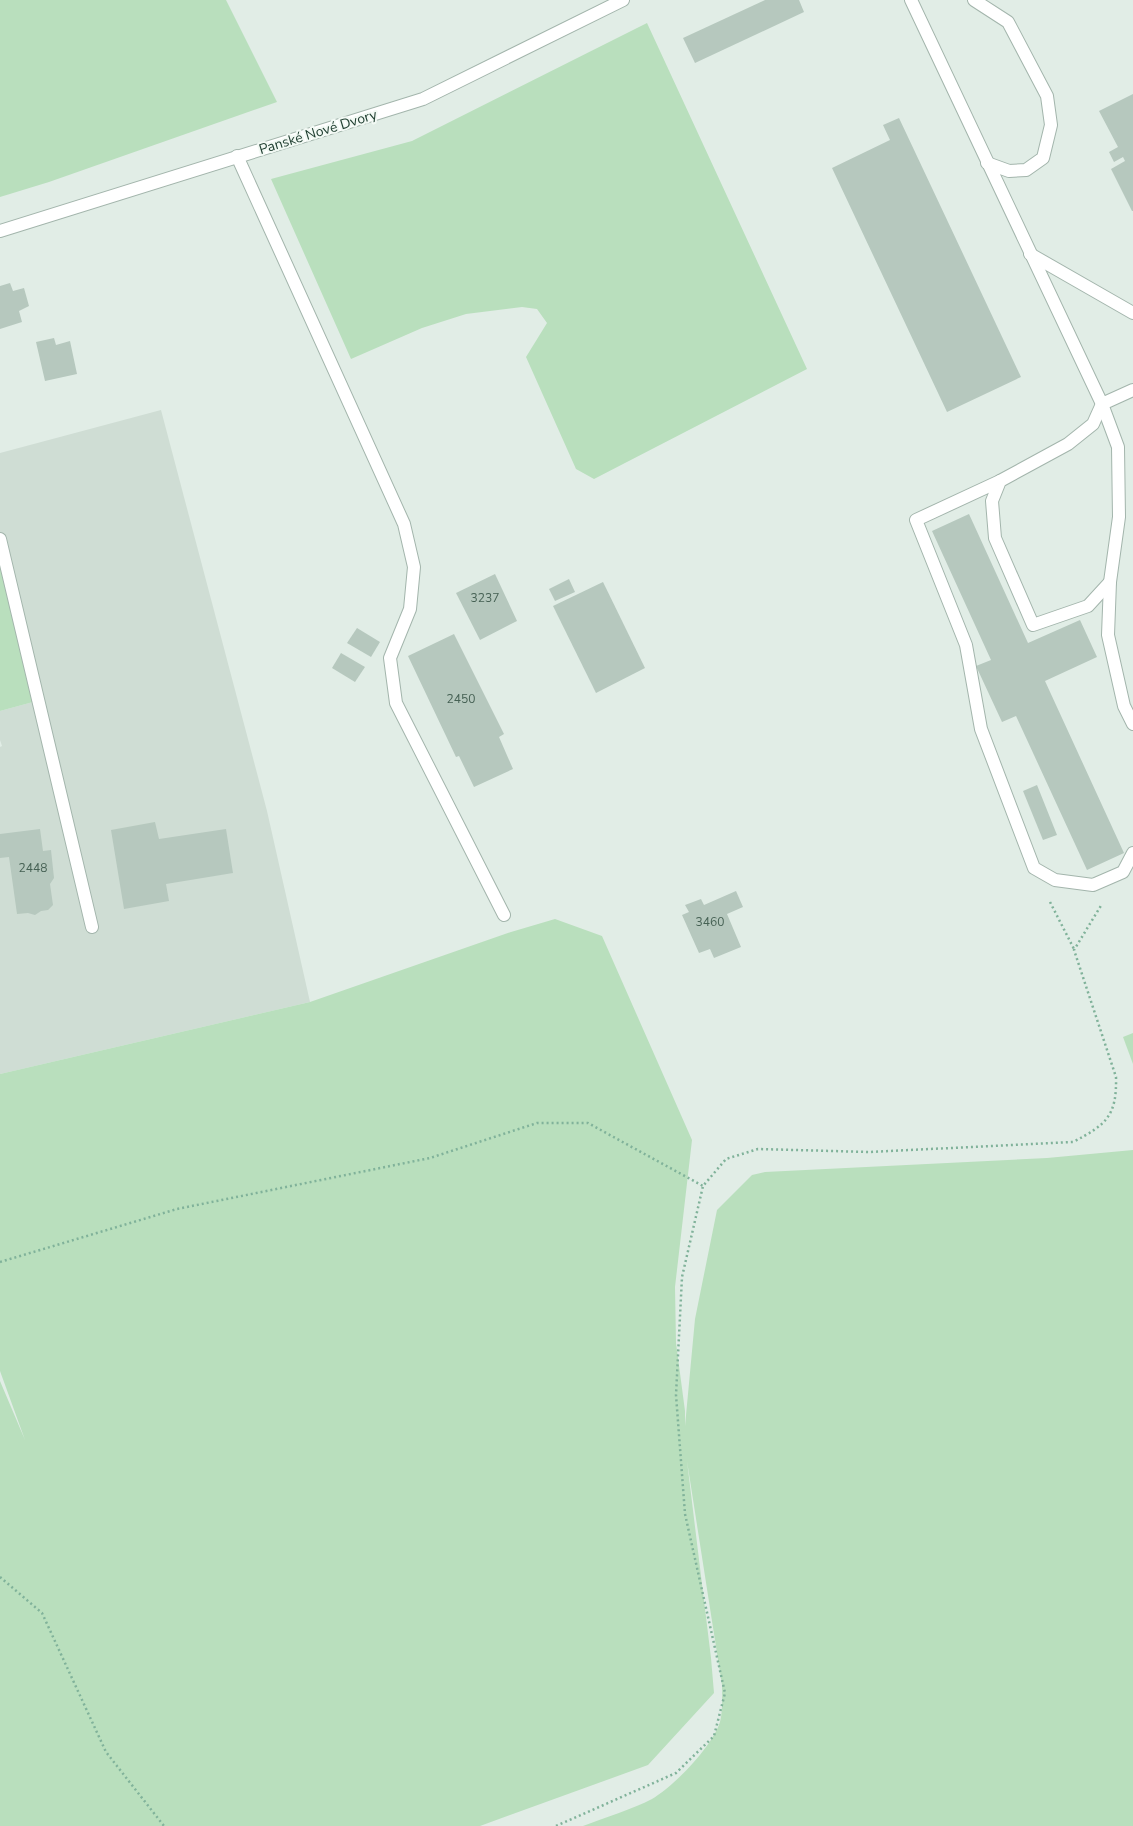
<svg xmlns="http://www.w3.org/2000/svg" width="1133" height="1826" viewBox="0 0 1133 1826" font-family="'Nunito Sans',sans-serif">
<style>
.built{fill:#cfddd4}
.green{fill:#b9dfbd}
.building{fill:#b6c8be}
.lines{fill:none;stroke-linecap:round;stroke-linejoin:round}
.minor-casing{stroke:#a3b5ac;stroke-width:14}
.path{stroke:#80b29a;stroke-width:2.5;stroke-dasharray:2 3;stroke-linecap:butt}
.minor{stroke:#fff;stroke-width:12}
.labels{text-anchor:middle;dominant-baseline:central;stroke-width:4;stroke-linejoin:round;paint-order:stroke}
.number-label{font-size:12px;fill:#466154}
.street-label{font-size:14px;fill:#203f31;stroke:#f2f9f4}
</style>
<rect width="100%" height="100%" fill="#e1ede6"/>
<polygon class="built" points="161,410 267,811 310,1002 0,1074 0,747 2,746 0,740 0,711 33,702 0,561 0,453"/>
<g class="green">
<polygon points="0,0 226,0 277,102 49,182 0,197"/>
<polygon points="647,23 807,369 594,479 576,469 526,357 547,323 537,309 522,307 466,314 422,328 351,359 271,179 412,141"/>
<polygon points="0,561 33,702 0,711"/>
<path d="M555,919L602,936L692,1140L675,1287L676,1343L685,1411V1426L695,1319L717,1210L752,1175L765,1172L1047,1158L1133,1150V1826H583C604,1818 633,1809 652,1799C674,1786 712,1747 720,1722C723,1710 722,1697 722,1685L687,1461L711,1658L714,1693L648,1765L480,1826H0V1381L25,1440L0,1371V1074L310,1002L511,932Z"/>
<polygon points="1133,1033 1133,1064 1123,1037"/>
</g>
<g class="building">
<polygon points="765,0 799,0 804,12 695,63 683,38"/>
<polygon points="1133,94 1133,211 1132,211 1111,169 1125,161 1123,157 1114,162 1109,152 1118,147 1099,111"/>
<polygon points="899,118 1021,377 947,412 832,168 890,140 883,125"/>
<polygon points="10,283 13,291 24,288 29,306 19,311 22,322 0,329 0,286"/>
<polygon points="54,338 56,345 70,341 77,374 45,381 36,342"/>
<polygon points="969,514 1028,643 1080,620 1097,657 1045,681 1124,853 1087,870 1016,716 1002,722 976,666 991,660 932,531"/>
<polygon points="495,574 517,621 480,640 456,593"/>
<polygon points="569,579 575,592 555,601 549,589"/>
<polygon points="603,582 645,668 596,693 553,606"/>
<polygon points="357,628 380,642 371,657 347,643"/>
<polygon points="454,634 504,734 499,737 513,769 474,787 459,756 456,757 408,656"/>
<polygon points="341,653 365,667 355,682 332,668"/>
<polygon points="1037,785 1057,835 1043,840 1023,791"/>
<polygon points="155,822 159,839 226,829 233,873 166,884 169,901 124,909 111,830"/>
<polygon points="40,829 43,851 51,850 54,878 50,884 53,905 48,910 41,911 35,915 28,913 17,914 9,857 0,858 0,834"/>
<polygon points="736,891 743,907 727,914 741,947 714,958 710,949 699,953 682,915 689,912 685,905 701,899 704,905"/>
</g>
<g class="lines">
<defs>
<g id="minor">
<polyline points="911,0 1102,404 1118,447 1119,517 1110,582 1108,635 1124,706 1133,724"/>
<polyline points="974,0 1008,22 1047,96 1051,125 1043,158 1026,170 1009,171 987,163"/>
<polyline points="237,156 404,524 414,567 410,609 390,658 396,703 504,915"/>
<polyline points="0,231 423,99 623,0"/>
<polyline points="1030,254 1133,313"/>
<polyline points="1000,481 916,520 966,645 981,729 1034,868 1055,880 1093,885 1123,872 1133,853"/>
<polyline points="0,539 92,927"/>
<polyline points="1110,582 1088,606 1033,625 995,538 992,501 1000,481 1068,444 1093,424 1102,404 1133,390"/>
</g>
</defs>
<use href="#minor" class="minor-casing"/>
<g class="path">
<polyline points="1050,902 1074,949"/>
<polyline points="0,1262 177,1209 430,1158 537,1123 588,1123 703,1186"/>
<polyline points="0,1577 42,1613 106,1752 164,1826"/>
<path d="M556,1826L676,1773L714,1736L725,1693L685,1514L676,1395L682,1277L703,1186L726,1159L758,1149L869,1152L1073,1142C1106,1125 1117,1116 1116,1077L1074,950L1102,904"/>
</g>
<use href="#minor" class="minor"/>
</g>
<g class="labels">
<g class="number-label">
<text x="485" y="598">3237</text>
<text x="461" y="699">2450</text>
<text x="33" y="868">2448</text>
<text x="710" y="922">3460</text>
</g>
<g class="street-label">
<text transform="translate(318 132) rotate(-17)">Panské Nové Dvory</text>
</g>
</g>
</svg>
